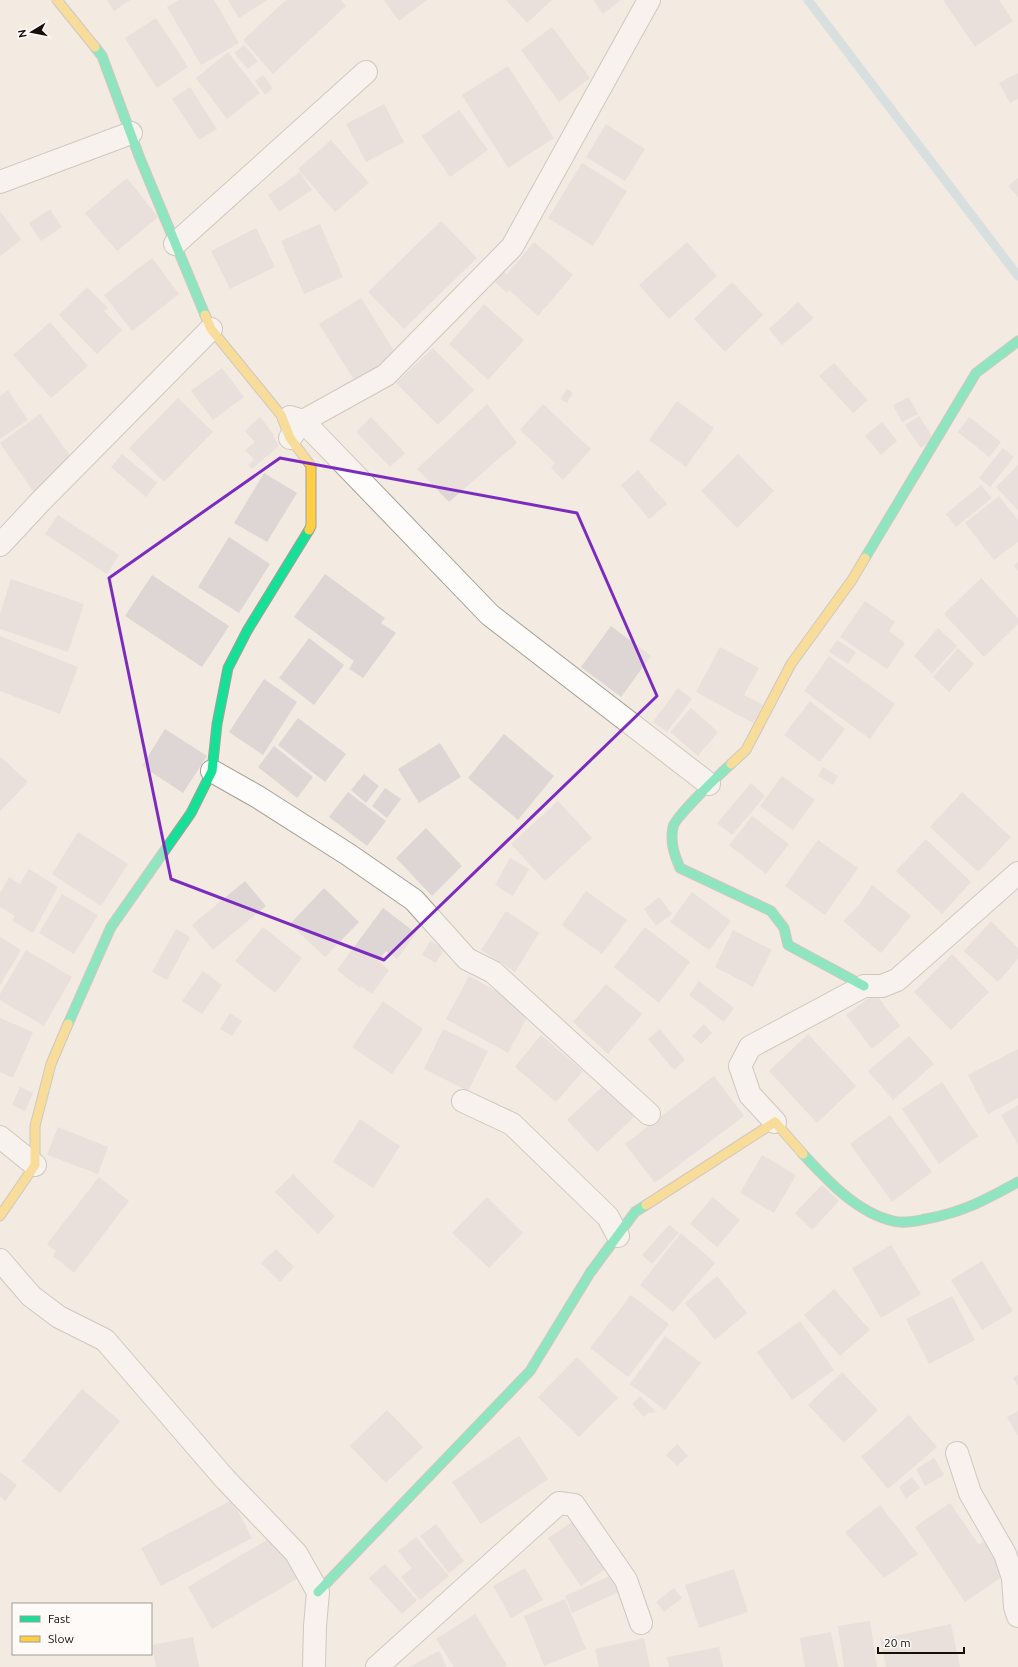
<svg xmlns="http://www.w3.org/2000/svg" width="1018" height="1667" viewBox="0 0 1018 1667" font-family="Ubuntu,sans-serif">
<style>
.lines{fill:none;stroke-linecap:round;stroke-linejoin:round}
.stream{stroke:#b8d2db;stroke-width:9}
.building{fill:#ddd6d5}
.street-casing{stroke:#a59f98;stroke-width:24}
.fast-casing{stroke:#a59f98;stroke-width:11}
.slow-casing{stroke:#a59f98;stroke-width:11}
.street{stroke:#fdfcfa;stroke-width:22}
.fast{stroke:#16e098;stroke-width:9}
.slow{stroke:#ffcf43;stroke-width:9}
.marked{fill:none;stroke:#7b2cbf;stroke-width:3;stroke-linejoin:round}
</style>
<rect width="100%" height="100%" fill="#f3eae1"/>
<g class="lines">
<polyline class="stream" points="808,0 1018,276"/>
</g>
<g class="building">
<polygon points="107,0 130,0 114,11"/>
<polygon points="179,0 214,0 239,43 201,65 167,7"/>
<polygon points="228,0 267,0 239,18"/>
<polygon points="286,0 341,0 346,6 273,74 243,40"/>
<polygon points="384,0 427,0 399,21"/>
<polygon points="506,0 552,0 527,23"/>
<polygon points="593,0 621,0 603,14"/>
<polygon points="943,0 999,0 1013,21 975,47"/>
<polygon points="156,18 188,67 157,88 125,38"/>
<polygon points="552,27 590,78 559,102 521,50"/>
<polygon points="244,45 258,61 248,69 234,53"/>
<polygon points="228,52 260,93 227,119 196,78"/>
<polygon points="508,66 554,138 508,168 462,95"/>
<polygon points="1018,73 1018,99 1010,103 999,83"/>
<polygon points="263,75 273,88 265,95 255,81"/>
<polygon points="190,87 217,129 199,140 172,99"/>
<polygon points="384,104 404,142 366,162 346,124"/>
<polygon points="459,110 488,150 450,177 422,136"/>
<polygon points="606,124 645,149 625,181 586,157"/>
<polygon points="331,140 369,183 335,212 298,169"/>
<polygon points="582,163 627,191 593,246 548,218"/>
<polygon points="300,172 312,190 279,212 268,195"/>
<polygon points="127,178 158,217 117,251 85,213"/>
<polygon points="1018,178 1018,197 1008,186"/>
<polygon points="50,209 62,227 41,241 29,223"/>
<polygon points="0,211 21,240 0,256"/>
<polygon points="441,221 477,258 404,329 368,292"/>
<polygon points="320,224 343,277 304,294 281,241"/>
<polygon points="256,228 275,267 230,289 211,251"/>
<polygon points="534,242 573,275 538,316 509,290 507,293 493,280 502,269 507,274"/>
<polygon points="687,242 717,276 669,319 639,285"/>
<polygon points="152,258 179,294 132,331 104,295"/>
<polygon points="732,282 763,315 725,352 694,319"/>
<polygon points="87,287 108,308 104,311 122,330 97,354 59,315"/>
<polygon points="361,298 398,357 356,383 319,324"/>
<polygon points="798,302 814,318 782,345 769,329"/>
<polygon points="484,304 524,340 488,380 449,344"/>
<polygon points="50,322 88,366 51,398 13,355"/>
<polygon points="433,348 474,390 438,425 396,383"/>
<polygon points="834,363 868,400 853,413 819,376"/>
<polygon points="222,368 244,397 213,420 191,391"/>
<polygon points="567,389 573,393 567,403 560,399"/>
<polygon points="8,390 28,420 0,439 0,396"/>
<polygon points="909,397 918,414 902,422 893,405"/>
<polygon points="178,398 213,432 164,482 129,448"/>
<polygon points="677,401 714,428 686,467 649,440"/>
<polygon points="487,404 517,443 449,502 417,469"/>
<polygon points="543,404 591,449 563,480 551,468 555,463 520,430"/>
<polygon points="40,414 76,464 35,494 0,443"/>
<polygon points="919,416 934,439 921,448 905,425"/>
<polygon points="260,417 274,435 273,436 279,446 252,469 248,465 254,460 245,450 255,442 245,431"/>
<polygon points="371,417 405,453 390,467 356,432"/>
<polygon points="969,417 1001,442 989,457 958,432"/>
<polygon points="882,422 897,441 881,455 865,436"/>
<polygon points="1003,448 1014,457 990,487 979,478"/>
<polygon points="122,454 157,483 146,497 111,467"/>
<polygon points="738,454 774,491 737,528 701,491"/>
<polygon points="1018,465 1018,510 996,487"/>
<polygon points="638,470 667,504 649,519 621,485"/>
<polygon points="264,473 297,493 267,542 234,523"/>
<polygon points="981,485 992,498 956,527 946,514"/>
<polygon points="999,496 1018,520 1018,542 994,560 965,523"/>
<polygon points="58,515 119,555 107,574 45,534"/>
<polygon points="229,537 270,564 239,613 198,587"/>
<polygon points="1018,562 1018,571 1014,566"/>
<polygon points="325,574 385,618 381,623 396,633 363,678 349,669 354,661 294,617"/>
<polygon points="152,575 229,626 202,667 125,616"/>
<polygon points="981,578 1018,618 1018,624 984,657 944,614"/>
<polygon points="11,579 84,604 68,652 0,629 0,614"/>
<polygon points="865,601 895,622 889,631 905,643 887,669 840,637"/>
<polygon points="611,626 651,656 621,697 581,667"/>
<polygon points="938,628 957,646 932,674 914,656"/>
<polygon points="0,636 78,667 60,714 0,691"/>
<polygon points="309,638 344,665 314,705 279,678"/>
<polygon points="837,640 856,652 848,664 829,652"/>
<polygon points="720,647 759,668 744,695 763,705 753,723 696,692"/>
<polygon points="958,648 974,664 949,692 933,677"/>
<polygon points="829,656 895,704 870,739 804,691"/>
<polygon points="264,679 297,702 263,755 229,732"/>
<polygon points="678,688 692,699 667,732 653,722"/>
<polygon points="810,701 845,729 820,762 784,735"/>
<polygon points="691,708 718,732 698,756 670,732"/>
<polygon points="298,718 346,754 325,782 278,745"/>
<polygon points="165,729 207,756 183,793 142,766"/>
<polygon points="504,734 554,776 518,820 468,778"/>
<polygon points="440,743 461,777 419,803 398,769"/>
<polygon points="274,746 313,777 297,798 258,767"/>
<polygon points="1,757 28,782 0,811 0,758"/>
<polygon points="823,767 838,776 833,785 818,776"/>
<polygon points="364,774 379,786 366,803 351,790"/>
<polygon points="782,776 815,800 793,830 760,806"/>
<polygon points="751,783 765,796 732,835 717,823"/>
<polygon points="385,788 401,799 387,818 372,806"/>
<polygon points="348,792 386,821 367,846 329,817"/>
<polygon points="962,792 1011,837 978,872 930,827"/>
<polygon points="558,801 592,838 545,881 511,844"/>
<polygon points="752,816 789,844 766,874 729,845"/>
<polygon points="426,828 462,866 432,896 396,858"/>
<polygon points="78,832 128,864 101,906 52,874"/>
<polygon points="926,839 971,882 942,914 896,871"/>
<polygon points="818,840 858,868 825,915 785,886"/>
<polygon points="510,858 529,869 513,896 495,885"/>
<polygon points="29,869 58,887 33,933 12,921 15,916 0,907 0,893 9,877 20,884"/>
<polygon points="245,881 266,906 213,950 192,925"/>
<polygon points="872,885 911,916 881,953 843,921 859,905"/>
<polygon points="324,888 359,922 325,957 290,924"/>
<polygon points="586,891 627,920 602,954 562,925"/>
<polygon points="692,892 731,921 709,950 670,922"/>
<polygon points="62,894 98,915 74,954 39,933"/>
<polygon points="659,897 672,914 656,926 644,909"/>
<polygon points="383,908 416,933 397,959 386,951 378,961 389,970 372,994 361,986 360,988 337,970"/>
<polygon points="506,911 539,933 515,972 481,950"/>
<polygon points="991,921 1018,948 1018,959 998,982 964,951"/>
<polygon points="263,927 302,958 275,993 235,961"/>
<polygon points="645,927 690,962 659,1003 614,967"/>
<polygon points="176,929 190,937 167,980 152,972"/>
<polygon points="733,930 772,950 753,987 715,967"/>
<polygon points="0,937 21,950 0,985"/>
<polygon points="430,941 444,949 436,963 422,955"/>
<polygon points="26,950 72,977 44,1026 0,1000 0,994"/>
<polygon points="952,954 989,992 951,1030 914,992"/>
<polygon points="203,971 222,985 202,1014 182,1001"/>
<polygon points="469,976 531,1010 508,1053 446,1019"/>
<polygon points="699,981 734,1008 724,1022 689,995"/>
<polygon points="606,984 642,1014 608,1054 573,1022"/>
<polygon points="875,993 900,1026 872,1049 846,1015"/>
<polygon points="383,1001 423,1029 392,1074 352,1047"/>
<polygon points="230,1013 242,1021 232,1036 220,1029"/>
<polygon points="0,1018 33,1032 13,1078 0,1072"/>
<polygon points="704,1024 712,1033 701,1044 692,1036"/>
<polygon points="443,1029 488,1051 468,1091 424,1069"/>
<polygon points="660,1029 685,1060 674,1070 648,1039"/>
<polygon points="808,1034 856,1086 817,1123 769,1071"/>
<polygon points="541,1035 583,1071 556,1102 515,1067"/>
<polygon points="909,1036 934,1064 893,1100 868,1071"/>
<polygon points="1018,1049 1018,1098 988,1114 968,1075"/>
<polygon points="714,1076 744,1116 655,1183 625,1144"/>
<polygon points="942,1082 978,1136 939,1164 902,1109"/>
<polygon points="605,1084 635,1116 597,1152 567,1120"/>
<polygon points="20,1087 33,1093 25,1111 12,1105"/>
<polygon points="1018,1105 1018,1145 1001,1115"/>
<polygon points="890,1115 932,1172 892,1202 850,1144"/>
<polygon points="360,1119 400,1146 373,1188 333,1162"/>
<polygon points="58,1127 108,1147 98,1174 47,1155"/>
<polygon points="762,1155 796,1175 774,1213 740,1193"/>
<polygon points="293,1174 335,1216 318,1234 275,1192"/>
<polygon points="99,1177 129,1201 74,1273 53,1256 56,1251 47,1244"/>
<polygon points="822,1185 839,1201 812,1230 795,1213"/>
<polygon points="487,1197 523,1233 489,1268 452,1233"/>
<polygon points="713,1197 740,1220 717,1247 690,1224"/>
<polygon points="669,1225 679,1233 652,1264 642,1255"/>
<polygon points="681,1233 715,1263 673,1312 640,1285"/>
<polygon points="891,1245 921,1294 881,1318 852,1268"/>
<polygon points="276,1249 294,1267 280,1282 261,1263"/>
<polygon points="982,1261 1013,1311 982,1330 951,1280"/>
<polygon points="717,1276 747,1313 715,1340 685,1303"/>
<polygon points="834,1289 870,1330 840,1356 804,1315"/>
<polygon points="631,1295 669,1324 628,1377 590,1348"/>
<polygon points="952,1296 975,1340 929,1364 906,1319"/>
<polygon points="800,1321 834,1370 792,1400 757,1352"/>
<polygon points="665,1336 701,1363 665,1410 630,1384"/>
<polygon points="577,1357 618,1398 579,1437 538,1397"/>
<polygon points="842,1372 878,1410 844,1443 808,1405"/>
<polygon points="1018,1375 1018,1386 1013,1378"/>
<polygon points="82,1389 120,1421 60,1493 22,1461"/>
<polygon points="640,1396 656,1412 648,1413 644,1417 632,1404"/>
<polygon points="387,1410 423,1447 386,1483 350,1446"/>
<polygon points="1018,1411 1018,1436 1007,1417"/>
<polygon points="909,1415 937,1447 888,1489 861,1457"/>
<polygon points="519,1436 548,1479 481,1524 452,1482"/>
<polygon points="677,1444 688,1456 677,1466 666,1455"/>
<polygon points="934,1458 944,1475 925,1486 916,1469"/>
<polygon points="0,1472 17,1485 5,1501 0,1496"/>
<polygon points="912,1477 920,1488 906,1499 899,1487"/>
<polygon points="232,1500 252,1538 161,1586 141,1548"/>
<polygon points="950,1503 979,1545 984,1541 1006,1574 965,1602 915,1527"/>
<polygon points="880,1505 918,1554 884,1578 845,1532"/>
<polygon points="579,1517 611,1565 581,1586 548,1538"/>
<polygon points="436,1524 464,1561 449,1573 420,1536"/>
<polygon points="275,1535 300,1577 212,1629 188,1587"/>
<polygon points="416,1537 449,1576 420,1600 401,1577 412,1568 398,1551"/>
<polygon points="385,1564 417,1600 402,1614 369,1578"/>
<polygon points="525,1568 543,1600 511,1618 493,1586"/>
<polygon points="734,1569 748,1612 699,1628 685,1585"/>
<polygon points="614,1574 621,1591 572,1613 565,1596"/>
<polygon points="674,1588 682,1598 664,1612 656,1602"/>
<polygon points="565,1599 586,1649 544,1666 524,1616"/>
<polygon points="475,1614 507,1665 504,1667 454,1667 436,1639"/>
<polygon points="870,1621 877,1667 844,1667 838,1626"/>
<polygon points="951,1624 960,1667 886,1667 880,1639"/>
<polygon points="831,1632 838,1667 805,1667 800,1638"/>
<polygon points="193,1637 199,1667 156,1667 152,1645"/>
<polygon points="644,1638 650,1667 599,1667 595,1649"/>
<polygon points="719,1647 723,1667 669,1667 667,1657"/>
<polygon points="439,1651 447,1667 409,1667"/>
</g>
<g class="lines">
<defs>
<g id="street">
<polyline points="0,182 131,133"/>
<polyline points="175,244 366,72"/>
<polyline points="290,417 303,421 490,615 709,784"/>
<polyline points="290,438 303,421 386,375 512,247 649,0"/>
<polyline points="0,545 40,502 211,329"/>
<polyline points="212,771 258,797 349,855 414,900 467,959 493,972 649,1114"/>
<polyline points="463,1101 512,1124 608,1217 618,1236"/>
<polyline points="775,1122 750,1095 740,1066 750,1047 864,986 882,986 897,980 1018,873"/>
<polyline points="0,1137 35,1165"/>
<polyline points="0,1260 31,1296 59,1317 105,1340 225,1479 296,1553 318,1592 315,1626 314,1667"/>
<polyline points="957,1453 970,1493 1005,1554 1013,1578 1015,1607 1018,1616"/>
<polyline points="377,1667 559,1503 574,1505 626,1580 641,1623"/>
</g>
<g id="fast">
<polyline points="95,47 102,56 139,156 205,315"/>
<polyline points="865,558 976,373 1018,341"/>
<path d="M731,764C721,773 675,817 673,827C670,842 674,854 680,868L771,911L784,928L788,945L864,986"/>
<polyline points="68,1024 111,927 191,813 212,771 217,724 228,668 247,631 309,530"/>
<path d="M803,1154C827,1180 857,1213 893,1221C903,1224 915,1221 926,1219C964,1212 985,1200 1018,1182"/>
<polyline points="318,1592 530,1371 590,1273 635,1212 646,1205"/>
</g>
<g id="slow">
<polyline points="57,0 95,47"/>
<polyline points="205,315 211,329 281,415 290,438 311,466 311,526 309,530"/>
<polyline points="731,764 746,750 791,664 852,580 865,558"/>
<polyline points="646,1205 775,1122 803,1154"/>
<polyline points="0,1216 35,1165 35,1126 51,1064 68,1024"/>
</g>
</defs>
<use href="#street" class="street-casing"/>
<use href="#fast" class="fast-casing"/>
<use href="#slow" class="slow-casing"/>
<use href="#street" class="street"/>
<use href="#fast" class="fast"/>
<use href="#slow" class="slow"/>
</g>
<path d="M0 0H1018V1667H0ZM280,458L577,513L657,696L384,960L171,879L109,578Z" fill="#f3eae1" fill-opacity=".55" fill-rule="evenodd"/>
<path class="marked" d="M280,458L577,513L657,696L384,960L171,879L109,578Z"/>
<rect x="12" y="1603" width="140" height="52" fill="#fefaf7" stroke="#a19c98"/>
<rect x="20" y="1616" width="20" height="6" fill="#16e098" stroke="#a19c98"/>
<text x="48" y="1623" font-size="12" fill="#150f09">Fast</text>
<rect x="20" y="1636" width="20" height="6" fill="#ffcf43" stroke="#a19c98"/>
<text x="48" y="1643" font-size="12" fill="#150f09">Slow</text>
<g transform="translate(32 32) rotate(260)" stroke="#fefaf7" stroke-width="3" paint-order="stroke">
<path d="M0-3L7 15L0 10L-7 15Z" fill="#150f09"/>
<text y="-6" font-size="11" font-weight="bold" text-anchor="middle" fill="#150f09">N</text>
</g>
<path d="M878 1647v6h86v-6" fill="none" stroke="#150f09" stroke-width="2"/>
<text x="884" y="1647" font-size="12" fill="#150f09" stroke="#fefaf7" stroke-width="3" paint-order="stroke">20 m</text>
</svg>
